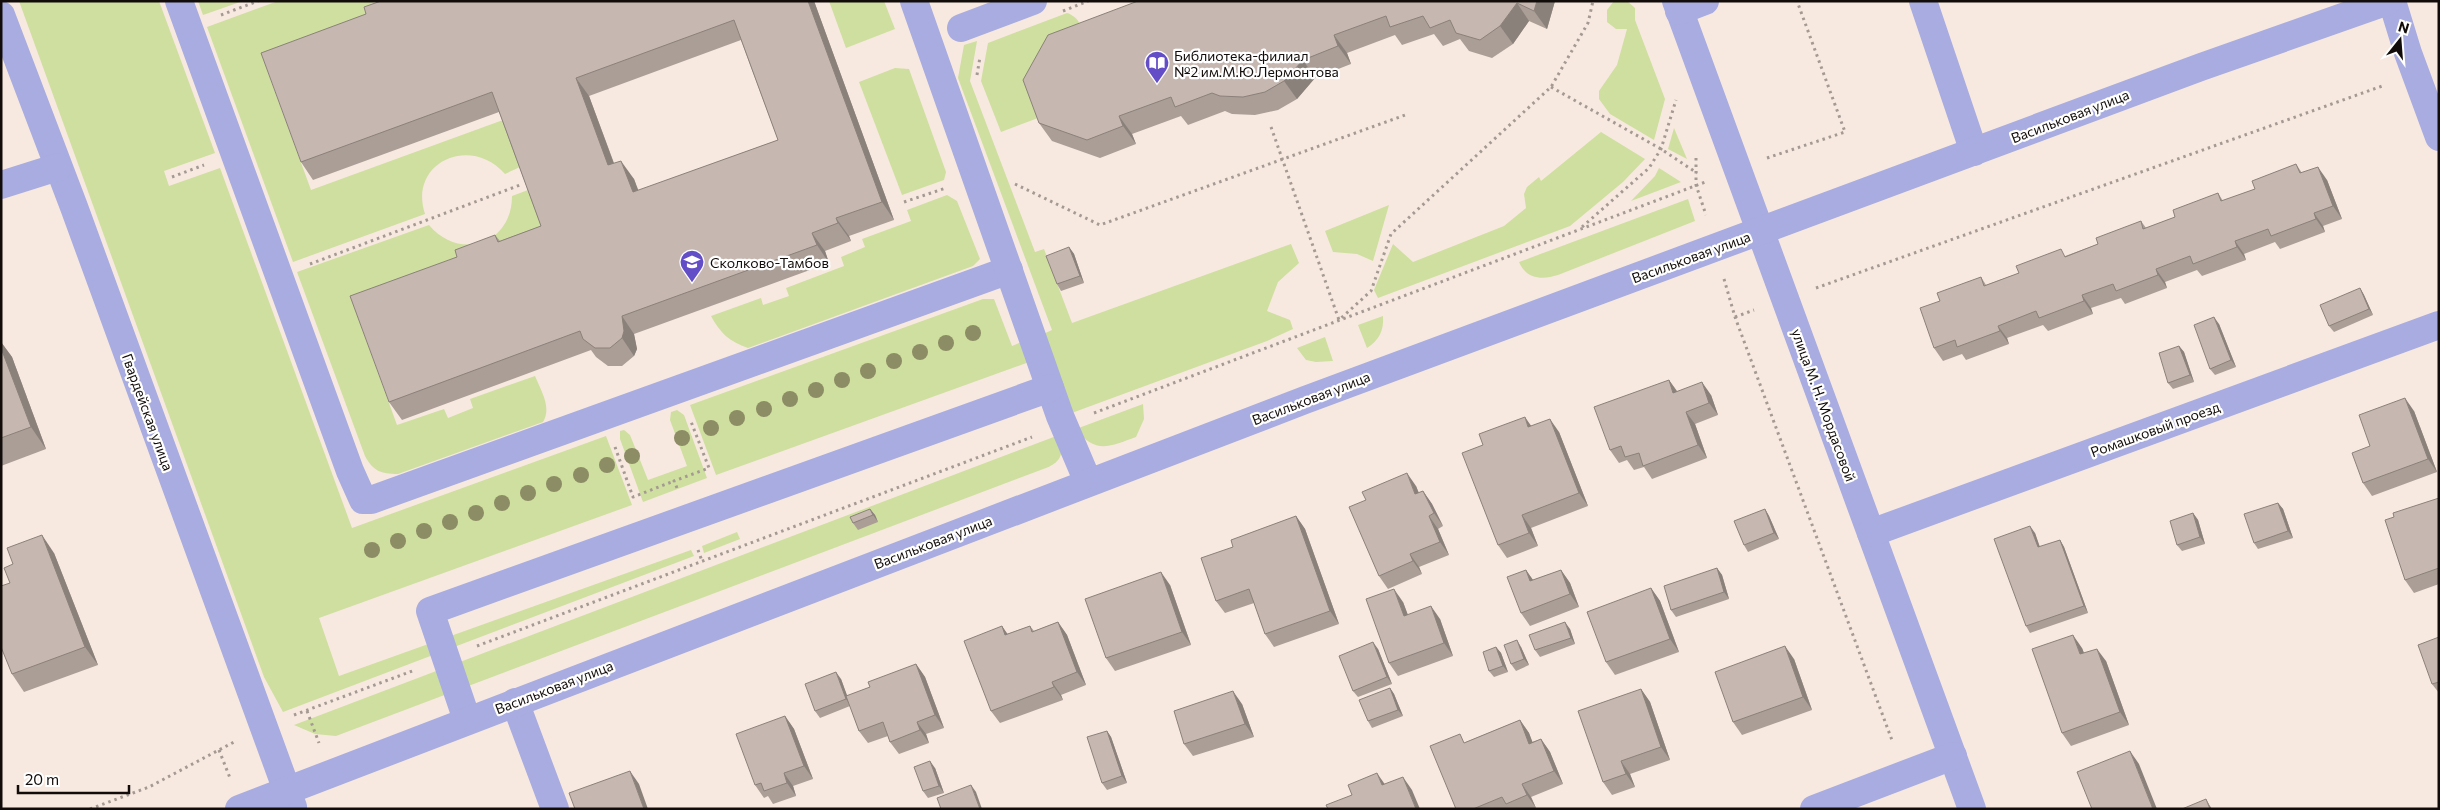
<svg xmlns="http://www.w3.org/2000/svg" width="2440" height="810" viewBox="0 0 2440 810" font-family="Commissioner,sans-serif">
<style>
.green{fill:#cfdf9f}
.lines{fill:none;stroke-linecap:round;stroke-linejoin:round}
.path{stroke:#a49a93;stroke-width:3;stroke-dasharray:2.5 4;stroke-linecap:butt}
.minor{stroke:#a8ace0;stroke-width:28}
.tree{fill:#8c8c65}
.wall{fill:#aa9e97;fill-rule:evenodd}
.shaded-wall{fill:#8b817b}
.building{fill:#c6b8b0;stroke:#8b817b;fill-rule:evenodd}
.labels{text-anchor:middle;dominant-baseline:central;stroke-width:4.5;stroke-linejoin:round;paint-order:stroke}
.poi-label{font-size:14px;fill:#110c09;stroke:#fff;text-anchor:start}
.street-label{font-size:14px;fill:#110c09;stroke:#fff}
</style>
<rect width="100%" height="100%" fill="#f7e9e0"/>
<g class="green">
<polygon points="19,1 159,1 215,153 164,171 169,186 220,168 352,528 606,436 632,505 319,618 339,676 691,550 694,556 283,712 264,677"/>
<polygon points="198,1 243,1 203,15"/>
<path d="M278,1H364L382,4L394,1L460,2L267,70L311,190L503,120L520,167L505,174C470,134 408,163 425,214L293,262L207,27Z"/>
<polygon points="829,1 884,1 895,29 846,48"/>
<polygon points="1614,1 1627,1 1635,8 1635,20 1665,99 1654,140 1610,114 1599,99 1599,91 1617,65 1627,29 1616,29 1607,22 1607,10"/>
<path d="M1067,13C1080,17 1083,30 1087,42L1038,118L1001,132L981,81L988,43Z"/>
<polygon points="977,41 970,81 1035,252 1044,249 1072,323 1291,244 1299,263 1278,282 1267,311 1290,320 1293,329 1267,341 1069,414 1039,336 1052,330 958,78 964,45"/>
<polygon points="895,68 909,69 946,172 944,180 902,195 859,82"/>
<polygon points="1674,128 1687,159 1668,149"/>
<polygon points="1601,132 1645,159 1623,182 1570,226 1378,298 1374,290 1393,244 1413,262 1504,226 1526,208 1524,194 1527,187 1539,177 1541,181"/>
<polygon points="1659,168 1681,182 1631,201 1655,176"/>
<path d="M528,190L550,248L358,318L397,425L444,409L448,418L473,408L470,399L535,376C541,391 552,407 543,422L398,474C381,474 373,471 365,456L297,272L429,225C459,261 512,245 512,196Z"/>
<path d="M947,195L957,201L980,259L973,266L748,348C730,342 720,333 711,316L761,298L763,305L789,296L786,288L844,266L841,257L865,247L862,239L911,221L907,210Z"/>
<path d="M1688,199L1695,221L1558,275C1542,280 1526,279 1519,262Z"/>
<polygon points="1389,205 1373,261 1357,254 1333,252 1325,231"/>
<polygon points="983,299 994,299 1012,346 1024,341 1032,361 716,475 690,405"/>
<path d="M1383,316C1384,331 1379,340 1367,348L1358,325Z"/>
<polygon points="1325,337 1333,361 1316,362 1306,360 1297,348"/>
<path d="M1143,404L1144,419L1136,437C1111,446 1095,455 1076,429Z"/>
<polygon points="677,410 684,415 707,478 643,502 620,439 620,431 624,430 630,435 648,480 687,466 670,420 671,412"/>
<path d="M1059,435C1064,451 1063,461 1046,468L336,736L315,734L294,725Z"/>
<polygon points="737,532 740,539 704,553 702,546"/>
</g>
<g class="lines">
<g class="path">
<polyline points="1063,11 1088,1"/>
<polyline points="221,15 258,1"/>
<polyline points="977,75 980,57"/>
<polyline points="1551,87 1661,149 1697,173"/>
<polyline points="1271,127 1339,320 1371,291 1391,234 1551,87 1588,23 1593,1"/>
<polyline points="1696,158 1696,185 1706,215"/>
<polyline points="1767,158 1845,132 1797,1"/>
<polyline points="172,177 204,165"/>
<polyline points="1015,184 1100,225 1408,114"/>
<polyline points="904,202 946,188"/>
<polyline points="1582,227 1649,168 1661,149 1676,100"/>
<polyline points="310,264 520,185"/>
<polyline points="1724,279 1735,317 1893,743"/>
<polyline points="1816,288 2385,85"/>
<polyline points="1735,317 1754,310"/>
<polyline points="1094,413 1708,181"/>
<polyline points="615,447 633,497 674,481"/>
<polyline points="677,488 674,481 709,468 690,419"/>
<polyline points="698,550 702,561"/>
<polyline points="477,646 1032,437"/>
<polyline points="307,711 319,743"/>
<polyline points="294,715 415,670"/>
<polyline points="219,750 230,778"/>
<polyline points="90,809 149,787 234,742"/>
</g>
<g class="minor">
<polyline points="179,1 350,471 363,500 371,500 1009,270"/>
<polyline points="914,1 1060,416 1088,482"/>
<polyline points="1676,1 1972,809"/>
<polyline points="1923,1 1974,152"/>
<polyline points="2392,1 2408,53 2439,137"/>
<polyline points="1679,11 1705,1"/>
<polyline points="1,15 74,207 293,807"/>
<polyline points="961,28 1033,1"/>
<polyline points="1,185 58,167"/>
<polyline points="1871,533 2439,325"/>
<polyline points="515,702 555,809"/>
<polyline points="467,720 430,611 1050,388"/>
<polyline points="239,809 1305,400 2201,67 2388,1"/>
<polyline points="1814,809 1953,756"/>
</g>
</g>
<g class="tree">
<circle cx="973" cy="333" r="8"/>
<circle cx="946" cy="343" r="8"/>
<circle cx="920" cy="352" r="8"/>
<circle cx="894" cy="361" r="8"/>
<circle cx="868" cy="371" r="8"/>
<circle cx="842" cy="380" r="8"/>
<circle cx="816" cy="390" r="8"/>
<circle cx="790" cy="399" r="8"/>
<circle cx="764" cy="409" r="8"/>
<circle cx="737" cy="418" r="8"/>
<circle cx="711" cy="428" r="8"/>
<circle cx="682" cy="438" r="8"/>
<circle cx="632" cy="456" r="8"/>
<circle cx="607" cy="465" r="8"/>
<circle cx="581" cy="475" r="8"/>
<circle cx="554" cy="484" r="8"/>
<circle cx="528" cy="493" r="8"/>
<circle cx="502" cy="503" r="8"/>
<circle cx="476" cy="513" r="8"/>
<circle cx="450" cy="522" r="8"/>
<circle cx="424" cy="531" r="8"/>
<circle cx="398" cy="541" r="8"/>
<circle cx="372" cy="550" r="8"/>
</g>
<g class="wall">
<path d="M381,1H814L894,220L849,236L851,241L825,251L829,263L634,334L637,349L634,356L622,366H608L596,357L591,350L402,420L389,402L457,257L495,235L500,241L541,226L499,112L313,180L301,162L366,14ZM741,40L778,140L638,191L634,179L614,163L589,96Z"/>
<polygon points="1555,1 1547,29 1529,21 1513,44 1492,58 1469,51 1460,39 1443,46 1434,34 1402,45 1395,35 1347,53 1351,64 1315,78 1297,99 1278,110 1255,115 1232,114 1225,111 1188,125 1181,116 1132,134 1136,144 1100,158 1052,141 1039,123 1048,35"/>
<polygon points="2296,164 2302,173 2327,180 2342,219 2323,226 2325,232 2280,249 2275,242 2244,254 2246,260 2202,276 2197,270 2165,282 2167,288 2125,304 2121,298 2091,308 2093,314 2048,331 2043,325 2007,338 2009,344 1966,360 1962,354 1943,361 1934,348 1940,301 1981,277 1986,285 2098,244 2141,221 2146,228 2175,217 2218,193 2223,201 2255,189"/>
<polygon points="1069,247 1074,254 1084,283 1061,291 1057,284"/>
<polygon points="2360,288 2364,295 2373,315 2334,332 2329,326"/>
<polygon points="2219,324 2236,367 2215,375 2210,369"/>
<polygon points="1,342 12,357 46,449 1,466"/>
<polygon points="2179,346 2184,352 2194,382 2173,389 2168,383"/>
<polygon points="1669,380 1677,391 1711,395 1718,415 1695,424 1707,458 1652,479 1644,467 1634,470 1627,460 1619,463 1610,450"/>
<polygon points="2414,411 2437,472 2372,496 2363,483 2370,446"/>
<polygon points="1531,426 1559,432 1588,506 1531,528 1538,546 1507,558 1498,545"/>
<polygon points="1416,486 1419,493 1423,491 1432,504 1443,526 1438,529 1449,555 1419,567 1422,574 1388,589 1379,576"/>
<polygon points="2439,498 2439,584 2414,593 2405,580 2394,517"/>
<polygon points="2278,503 2283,509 2293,538 2258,549 2254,543"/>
<polygon points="870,509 875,515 878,522 858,530 853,523"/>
<polygon points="1765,509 1769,516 1779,539 1748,552 1744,545"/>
<polygon points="2193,513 2198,520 2205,544 2182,551 2177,545"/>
<polygon points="1296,516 1305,529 1339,624 1274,647 1265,634 1254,603 1225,613 1216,601 1233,547"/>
<polygon points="2035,533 2040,547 2060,540 2064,547 2088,613 2030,633 2026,626"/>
<polygon points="54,553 98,665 24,692 12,674 10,583"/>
<polygon points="1717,568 1722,575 1729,599 1676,617 1671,610"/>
<polygon points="1526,570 1533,580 1561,570 1570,583 1579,607 1530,626 1521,613"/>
<polygon points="1170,585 1191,645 1115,671 1106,658"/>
<polygon points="1651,588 1660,601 1679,652 1615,675 1606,662"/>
<polygon points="1403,602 1408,615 1440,619 1453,656 1398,676 1389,663"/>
<polygon points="1058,622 1067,635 1086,685 1061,695 1063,700 1000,723 991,711 1002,626 1007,634 1030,626 1034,631"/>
<polygon points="1570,629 1575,644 1540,657 1535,650"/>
<polygon points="2439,637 2439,693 2432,684"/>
<polygon points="1496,647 1501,653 1508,672 1494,677 1489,671"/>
<polygon points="1521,647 1529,665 1516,671 1511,664"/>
<polygon points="2082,648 2084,653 2106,661 2129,725 2071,746 2062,733"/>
<polygon points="1378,649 1392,684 1358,697 1353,691"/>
<polygon points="1794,659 1812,710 1742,735 1733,722"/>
<polygon points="916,664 925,677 944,728 926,734 929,743 899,754 890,742 888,736 868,743 859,731 850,706 820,718 815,711 841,679 847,696 870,687"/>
<polygon points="1390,688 1394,694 1403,716 1372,728 1368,721"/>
<polygon points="1641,689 1650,702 1670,760 1630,774 1635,787 1612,795 1603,782"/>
<polygon points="1242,704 1254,737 1193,756 1184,744"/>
<polygon points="785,716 794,729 813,779 793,786 796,796 773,804 768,796 764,798 755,785"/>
<polygon points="1520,720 1529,733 1532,742 1541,739 1550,752 1563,784 1531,797 1536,808 1535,809 1456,809 1466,742"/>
<polygon points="1107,731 1111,737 1127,783 1107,790 1102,783"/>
<polygon points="935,768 944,793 928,798 923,791"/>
</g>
<g class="shaded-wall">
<polygon points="808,1 814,1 894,220 882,202"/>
<polygon points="1537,1 1555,1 1547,29 1534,11"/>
<polygon points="1517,3 1529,21 1513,44 1500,26"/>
<polygon points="1334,35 1347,53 1351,64 1338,46"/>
<polygon points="1303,60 1315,78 1297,99 1284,81"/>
<polygon points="576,78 589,96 621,183 608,165"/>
<polygon points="1119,116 1132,134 1136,144 1123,126"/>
<polygon points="621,161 634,179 646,210 633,192"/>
<polygon points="2318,167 2327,180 2342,219 2333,206"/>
<polygon points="2314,213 2323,226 2325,232 2316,219"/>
<polygon points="836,218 849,236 851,241 838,223"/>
<polygon points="812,233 825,251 829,263 817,245"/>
<polygon points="2235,241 2244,254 2246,260 2237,247"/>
<polygon points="1069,247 1074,254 1084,283 1080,276"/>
<polygon points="2156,269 2165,282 2167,288 2158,275"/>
<polygon points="2360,288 2364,295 2373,315 2369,309"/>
<polygon points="2082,295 2091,308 2093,314 2084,301"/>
<polygon points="622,316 634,334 637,349 634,356 622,338"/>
<polygon points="2214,317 2219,324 2236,367 2231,360"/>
<polygon points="1998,326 2007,338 2009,344 2000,331"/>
<polygon points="1,342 12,357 46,449 31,427 1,348"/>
<polygon points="2179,346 2184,352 2194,382 2190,375"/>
<polygon points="1669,380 1678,393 1673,393"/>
<polygon points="1702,382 1711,395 1718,415 1709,403"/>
<polygon points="2405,398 2414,411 2437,472 2428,459"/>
<polygon points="1686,412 1695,424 1707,458 1698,445"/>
<polygon points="1525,417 1534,430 1528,427"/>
<polygon points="1550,419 1559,432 1588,506 1579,493"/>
<polygon points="1407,473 1416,486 1424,507 1415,494"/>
<polygon points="1423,491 1432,504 1443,526 1434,513"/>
<polygon points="2278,503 2283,509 2293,538 2288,531"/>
<polygon points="870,509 875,515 878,522 873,515"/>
<polygon points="1765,509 1769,516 1779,539 1774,533"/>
<polygon points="2193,513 2198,520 2205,544 2200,537"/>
<polygon points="1522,515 1531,528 1538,546 1529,533"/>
<polygon points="1296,516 1305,529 1339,624 1330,611"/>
<polygon points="1429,516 1438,529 1449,555 1440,542"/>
<polygon points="2030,526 2035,533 2042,554 2038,547"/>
<polygon points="42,535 54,553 98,665 85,647"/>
<polygon points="2060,540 2064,547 2088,613 2084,606"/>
<polygon points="1410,554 1419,567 1422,574 1413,561"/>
<polygon points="1717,568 1722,575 1729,599 1724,592"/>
<polygon points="1526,570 1535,583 1530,581"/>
<polygon points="1561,570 1570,583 1579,607 1570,594"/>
<polygon points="1161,572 1170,585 1191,645 1182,632"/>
<polygon points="1651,588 1660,601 1679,652 1670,639"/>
<polygon points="1394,589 1403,602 1413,629 1404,616"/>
<polygon points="1431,606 1440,619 1453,656 1444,643"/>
<polygon points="1058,622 1067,635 1086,685 1077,672"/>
<polygon points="1565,622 1570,629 1575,644 1571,638"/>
<polygon points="1002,626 1011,639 1005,635"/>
<polygon points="2073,635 2082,648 2089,667 2080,654"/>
<polygon points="1517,640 1521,647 1529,665 1524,659"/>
<polygon points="1373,642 1378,649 1392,684 1387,677"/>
<polygon points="1785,646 1794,659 1812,710 1803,697"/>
<polygon points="1496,647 1501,653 1508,672 1503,666"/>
<polygon points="2097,649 2106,661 2129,725 2120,712"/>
<polygon points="916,664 925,677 944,728 935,715"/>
<polygon points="836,672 841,679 851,706 846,699"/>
<polygon points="1052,682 1061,695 1063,700 1054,687"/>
<polygon points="1390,688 1394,694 1403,716 1398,710"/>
<polygon points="1641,689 1650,702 1670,760 1661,747"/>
<polygon points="1233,691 1242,704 1254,737 1245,724"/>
<polygon points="785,716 794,729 813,779 804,766"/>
<polygon points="1520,720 1529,733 1538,756 1529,744"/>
<polygon points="917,722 926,734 929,743 920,730"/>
<polygon points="1107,731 1111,737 1127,783 1122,776"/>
<polygon points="1541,739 1550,752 1563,784 1554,771"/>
<polygon points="2130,751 2139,764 2157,809 2153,809"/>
<polygon points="930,761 935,768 944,793 939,786"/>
<polygon points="1621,761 1630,774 1635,787 1626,774"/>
<polygon points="630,771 639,784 648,809 644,809"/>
<polygon points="784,773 793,786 796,796 787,783"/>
<polygon points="1377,773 1386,786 1382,785"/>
<polygon points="1403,777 1412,790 1420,809 1416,809"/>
<polygon points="1522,784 1531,797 1536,808 1527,795"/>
<polygon points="971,785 976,792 982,809 980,809"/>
<polygon points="2206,799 2210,806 2212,809 2210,809"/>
</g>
<g class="building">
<path d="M381,1H808L882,202L836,218L838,223L812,233L817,245L622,316L624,331L622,338L610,348H595L583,339L580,331L389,402L350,296L457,257L455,250L495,235L498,242L541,226L492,92L301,162L261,53L366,14L364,7ZM734,20L778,140L633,192L621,161L608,165L576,78Z"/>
<polygon points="1138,1 1537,1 1534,11 1517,3 1500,26 1480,40 1456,33 1450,20 1430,28 1423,16 1390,27 1386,16 1334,35 1338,46 1303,60 1284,81 1265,92 1243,97 1220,96 1212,93 1175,107 1171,97 1119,116 1123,126 1087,140 1039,123 1023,80 1048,35"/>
<polygon points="2296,164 2300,173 2318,167 2333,206 2314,213 2316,219 2271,236 2268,229 2235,241 2237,247 2193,264 2190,256 2156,269 2158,275 2116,291 2113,284 2082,295 2084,301 2039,318 2036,311 1998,326 2000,331 1957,347 1955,340 1934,348 1920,308 1940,301 1937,293 1981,277 1984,286 2019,273 2016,266 2061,249 2065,257 2098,244 2096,238 2141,221 2143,229 2175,217 2173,210 2218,193 2221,201 2255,189 2252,181"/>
<polygon points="1069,247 1080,276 1057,284 1046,256"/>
<polygon points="2360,288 2369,309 2329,326 2320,305"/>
<polygon points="2214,317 2231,360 2210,369 2194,325"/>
<polygon points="2179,346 2190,375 2168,383 2159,353"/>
<polygon points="1,348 31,427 1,438"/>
<polygon points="1669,380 1673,393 1702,382 1709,403 1686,412 1698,445 1643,466 1639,453 1625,457 1621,446 1610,450 1594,407"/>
<polygon points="2405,398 2428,459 2363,483 2352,453 2370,446 2359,415"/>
<polygon points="1525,417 1528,427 1550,419 1579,493 1522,515 1529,533 1498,545 1462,453 1483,445 1479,434"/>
<polygon points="1407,473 1415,494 1423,491 1434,513 1429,516 1440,542 1410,554 1413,561 1379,576 1349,507 1366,500 1362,492"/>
<polygon points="2439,498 2439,568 2405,580 2385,520 2394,517 2393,513"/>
<polygon points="2278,503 2288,531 2254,543 2244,514"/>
<polygon points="870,509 873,515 853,523 850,517"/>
<polygon points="1765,509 1774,533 1744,545 1734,521"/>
<polygon points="2193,513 2200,537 2177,545 2170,521"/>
<polygon points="1296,516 1330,611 1265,634 1249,589 1216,601 1201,558 1233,547 1231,540"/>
<polygon points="2030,526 2038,547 2060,540 2084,606 2026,626 1994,539"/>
<polygon points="42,535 85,647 12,674 1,647 1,586 10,583 4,568 13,564 7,548"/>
<polygon points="1717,568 1724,592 1671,610 1664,586"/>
<polygon points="1526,570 1530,581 1561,570 1570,594 1521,613 1507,577"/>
<polygon points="1161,572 1182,632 1106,658 1085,599"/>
<polygon points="1651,588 1670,639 1606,662 1587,612"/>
<polygon points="1394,589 1404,616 1431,606 1444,643 1389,663 1366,599"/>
<polygon points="1058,622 1077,672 1052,682 1054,687 991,711 964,641 1002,626 1005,635 1030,626 1032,632"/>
<polygon points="1565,622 1571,638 1535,650 1529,635"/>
<polygon points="2073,635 2080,654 2097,649 2120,712 2062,733 2032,649"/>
<polygon points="2439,637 2439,682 2432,684 2418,645"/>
<polygon points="1517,640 1524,659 1511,664 1504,645"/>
<polygon points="1373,642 1387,677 1353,691 1339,656"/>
<polygon points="1785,646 1803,697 1733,722 1715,672"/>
<polygon points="1496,647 1503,666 1489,671 1483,652"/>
<polygon points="916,664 935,715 917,722 920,730 890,742 883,722 859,731 846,696 870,687 868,682"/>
<polygon points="836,672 846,699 815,711 805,684"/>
<polygon points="1390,688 1398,710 1368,721 1359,700"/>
<polygon points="1641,689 1661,747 1621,761 1626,774 1603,782 1578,711"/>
<polygon points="1233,691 1245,724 1184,744 1174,711"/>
<polygon points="785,716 804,766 784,773 787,783 764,791 761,783 755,785 736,734"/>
<polygon points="1520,720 1529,744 1541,739 1554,771 1522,784 1527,795 1506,804 1502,797 1473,809 1456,809 1430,746 1460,734 1464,743"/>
<polygon points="1107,731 1122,776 1102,783 1087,737"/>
<polygon points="2130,751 2153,809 2092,809 2077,772"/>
<polygon points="930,761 939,786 923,791 914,767"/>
<polygon points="630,771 644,809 575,809 569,793"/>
<polygon points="1377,773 1382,785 1403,777 1416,809 1328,809 1326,805 1352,795 1348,785"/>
<polygon points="971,785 980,809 941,809 937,798"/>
<polygon points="2206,799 2210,809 2182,809"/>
</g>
<defs>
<symbol id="library-pin" viewBox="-11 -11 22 30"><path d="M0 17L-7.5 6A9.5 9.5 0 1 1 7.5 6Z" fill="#644ec7" stroke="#fff"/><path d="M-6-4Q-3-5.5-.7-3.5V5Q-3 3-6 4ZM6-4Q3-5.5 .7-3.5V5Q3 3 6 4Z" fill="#fff"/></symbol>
<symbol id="school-pin" viewBox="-11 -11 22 30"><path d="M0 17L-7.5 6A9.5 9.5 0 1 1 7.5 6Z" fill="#644ec7" stroke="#fff"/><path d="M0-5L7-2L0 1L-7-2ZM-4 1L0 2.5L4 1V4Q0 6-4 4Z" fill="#fff"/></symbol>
</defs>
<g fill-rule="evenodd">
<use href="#library-pin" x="1143" y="49" width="28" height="38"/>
<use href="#school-pin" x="678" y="248" width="28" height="38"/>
</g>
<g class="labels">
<g class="poi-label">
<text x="1174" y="55">Библиотека-филиал<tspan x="1174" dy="16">№2 им.М.Ю.Лермонтова</tspan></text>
<text x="710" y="262">Сколково-Тамбов</text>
</g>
<g class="street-label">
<text transform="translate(2070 116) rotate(-21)">Васильковая улица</text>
<text transform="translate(1691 257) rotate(-20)">Васильковая улица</text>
<text transform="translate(1311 398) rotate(-21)">Васильковая улица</text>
<text transform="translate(1824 405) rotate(70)">улица М. Н. Мордасовой</text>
<text transform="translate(148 412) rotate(70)">Гвардейская улица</text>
<text transform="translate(2155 429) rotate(-20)">Ромашковый проезд</text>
<text transform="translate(933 542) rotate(-21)">Васильковая улица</text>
<text transform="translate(554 687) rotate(-21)">Васильковая улица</text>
</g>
</g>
<rect width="2440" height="810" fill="none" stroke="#110c09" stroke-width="5"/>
<g transform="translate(2400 40) rotate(17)" stroke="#ffffff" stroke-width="4" paint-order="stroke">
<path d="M0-4L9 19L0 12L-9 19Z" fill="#110c09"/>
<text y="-8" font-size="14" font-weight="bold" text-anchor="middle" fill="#110c09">N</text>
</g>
<path d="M18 785v8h111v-8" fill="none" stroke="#110c09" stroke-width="2.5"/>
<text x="25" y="785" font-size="15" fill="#110c09" stroke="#ffffff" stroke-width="4" paint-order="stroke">20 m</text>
</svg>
